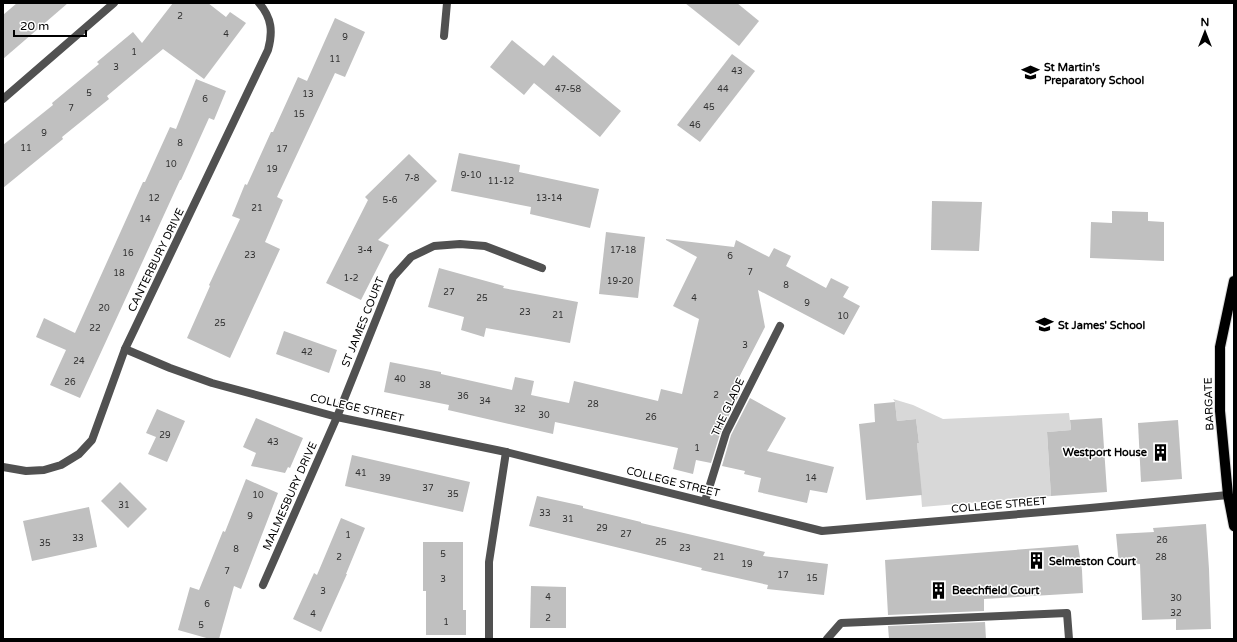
<svg xmlns="http://www.w3.org/2000/svg" width="1237" height="642" viewBox="0 0 1237 642" font-family="'Varela Round',sans-serif">
<style>
.green{fill:#d8d8d8}
.building{fill:#c0c0c0}
.lines{fill:none;stroke-linecap:round;stroke-linejoin:round}
.primary-casing{stroke:#dbdbdb;stroke-width:12}
.minor{stroke:#515151;stroke-width:8}
.primary{stroke:#000;stroke-width:10}
.labels{text-anchor:middle;dominant-baseline:central;stroke-width:3;stroke-linejoin:round;paint-order:stroke}
.number-label{font-size:9px;fill:#303030}
.poi-label{font-size:11px;font-weight:bold;fill:#000;stroke:#fff;text-anchor:start}
.street-label{font-size:11px;fill:#000;stroke:#fff}
</style>
<rect width="100%" height="100%" fill="#fff"/>
<polygon class="green" points="893,399 913,405 943,419 1069,413 1071,430 1047,432 1051,496 922,507 917,443 919,443 916,419 897,421 895,402"/>
<g class="building">
<polygon points="17,3 68,3 3,59 3,15"/>
<polygon points="173,3 208,3 226,17 230,12 246,23 204,79 163,49 107,96 109,99 62,137 63,139 3,188 3,145 53,105 52,103 99,64 97,62 133,32 142,43"/>
<polygon points="685,3 737,3 759,21 739,46"/>
<polygon points="335,18 365,32 345,77 335,73 277,197 283,200 265,242 280,249 230,358 187,338 210,286 209,285 240,219 232,216 245,184 247,185 271,132 273,132 298,77 307,81"/>
<polygon points="512,40 544,66 553,55 621,111 600,137 534,83 524,95 490,67"/>
<polygon points="732,54 755,71 700,142 677,125"/>
<polygon points="196,79 226,91 214,120 209,118 181,180 180,180 80,398 50,385 66,350 36,337 44,318 75,333 143,182 145,182 170,127 176,129"/>
<polygon points="459,153 520,165 519,172 599,189 590,228 530,214 531,207 451,191"/>
<polygon points="409,154 437,181 378,240 389,245 361,300 326,283 368,200 365,197"/>
<polygon points="932,201 982,202 979,251 931,250"/>
<polygon points="1112,211 1148,212 1148,221 1164,222 1164,261 1090,258 1091,222 1112,223"/>
<polygon points="606,232 645,237 638,298 599,294"/>
<polygon points="666,239 734,247 736,240 769,257 774,248 791,256 786,266 826,288 831,278 849,287 843,297 860,306 844,335 758,290 765,327 733,389 740,393 721,431 711,463 696,460 693,474 673,469 678,448 555,422 553,434 448,410 449,405 384,392 390,362 441,372 441,374 512,390 515,377 534,381 531,395 569,403 574,381 658,401 661,389 682,394 699,319 673,306 697,257 666,240"/>
<polygon points="439,268 504,286 503,288 578,302 570,343 486,328 484,337 461,330 464,317 428,307"/>
<polygon points="284,331 337,350 329,373 276,354"/>
<polygon points="750,398 786,418 767,451 834,467 827,493 810,490 807,503 758,492 761,478 744,474 745,471 722,466 731,435"/>
<polygon points="895,402 897,421 916,419 919,443 917,443 922,495 866,500 859,424 875,422 874,404"/>
<polygon points="157,409 185,421 167,462 148,454 156,437 146,433"/>
<polygon points="256,418 303,438 290,468 288,467 285,473 251,466 256,453 243,447"/>
<polygon points="1102,418 1107,492 1051,496 1047,432 1071,430 1070,420"/>
<polygon points="1178,420 1182,479 1141,482 1138,423"/>
<polygon points="352,455 470,482 463,512 345,486"/>
<polygon points="246,479 278,493 241,589 234,586 219,639 210,639 178,630 190,587 199,590 223,531 225,532"/>
<polygon points="120,482 147,509 128,528 101,501"/>
<polygon points="537,496 583,506 583,508 641,522 641,523 765,552 763,556 828,564 824,595 767,589 768,585 701,570 702,568 529,526"/>
<polygon points="89,507 97,547 32,561 23,521"/>
<polygon points="341,518 365,528 346,574 347,574 321,632 293,619 314,573 317,575"/>
<polygon points="1206,524 1209,569 1211,629 1176,630 1176,619 1142,620 1140,564 1119,565 1116,534 1154,532 1153,528"/>
<polygon points="423,542 463,542 463,610 466,610 466,635 426,635 426,591 423,591"/>
<polygon points="1078,545 1082,570 1083,593 984,599 984,611 888,615 885,560"/>
<polygon points="531,586 566,587 566,628 530,628"/>
<polygon points="985,622 986,639 889,639 888,626"/>
</g>
<g class="lines">
<defs>
<polyline id="primary" points="1234,281 1220,347 1220,411 1228,495 1234,526"/>
</defs>
<use href="#primary" class="primary-casing"/>
<g class="minor">
<polyline points="444,36 447,3"/>
<polyline points="3,99 114,3"/>
<polyline points="125,349 170,368 212,383 337,417 506,452 822,531 1090,508 1228,495"/>
<path d="M3,467L26,471L44,470L61,465L79,454L92,440L125,349L268,50C273,32 272,18 259,3"/>
<polyline points="705,501 726,433 780,326"/>
<polyline points="263,585 337,417 393,277 411,257 434,246 460,244 485,246 542,268"/>
<polyline points="489,639 489,562 506,452"/>
<polyline points="827,639 841,623 1067,613 1069,639"/>
</g>
<use href="#primary" class="primary"/>
</g>
<defs>
<symbol id="school-bare" viewBox="-9 -9 18 18"><path d="M0-5L7-2L0 1L-7-2ZM-4 1L0 2.5L4 1V4Q0 6-4 4Z" fill="#000" stroke="#fff" stroke-width="2.5" paint-order="stroke"/></symbol>
<symbol id="building-bare" viewBox="-9 -9 18 18"><path d="M-4-6H4V6H1V3H-1V6H-4ZM-2.5-4.3h1.7v1.8h-1.7ZM.8-4.3h1.7v1.8H.8ZM-2.5-1h1.7V.8h-1.7ZM.8-1h1.7V.8H.8Z" fill="#000" stroke="#fff" stroke-width="2.5" paint-order="stroke"/></symbol>
</defs>
<g fill-rule="evenodd">
<use href="#school-bare" x="1018" y="60" width="25" height="25"/>
<use href="#school-bare" x="1032" y="312" width="25" height="25"/>
<use href="#building-bare" x="1148" y="440" width="25" height="25"/>
<use href="#building-bare" x="1024" y="548" width="25" height="25"/>
<use href="#building-bare" x="926" y="578" width="25" height="25"/>
</g>
<g class="labels">
<g class="number-label">
<text x="180" y="16">2</text>
<text x="226" y="34">4</text>
<text x="345" y="37">9</text>
<text x="134" y="52">1</text>
<text x="335" y="59">11</text>
<text x="116" y="67">3</text>
<text x="737" y="71">43</text>
<text x="568" y="89">47-58</text>
<text x="723" y="89">44</text>
<text x="89" y="93">5</text>
<text x="308" y="94">13</text>
<text x="205" y="99">6</text>
<text x="709" y="107">45</text>
<text x="71" y="108">7</text>
<text x="299" y="114">15</text>
<text x="695" y="125">46</text>
<text x="44" y="133">9</text>
<text x="180" y="143">8</text>
<text x="26" y="148">11</text>
<text x="282" y="149">17</text>
<text x="171" y="164">10</text>
<text x="272" y="169">19</text>
<text x="471" y="175">9-10</text>
<text x="412" y="178">7-8</text>
<text x="501" y="181">11-12</text>
<text x="154" y="198">12</text>
<text x="549" y="198">13-14</text>
<text x="390" y="200">5-6</text>
<text x="257" y="208">21</text>
<text x="145" y="219">14</text>
<text x="365" y="250">3-4</text>
<text x="623" y="250">17-18</text>
<text x="128" y="253">16</text>
<text x="250" y="255">23</text>
<text x="730" y="256">6</text>
<text x="750" y="272">7</text>
<text x="119" y="273">18</text>
<text x="351" y="278">1-2</text>
<text x="620" y="281">19-20</text>
<text x="786" y="285">8</text>
<text x="449" y="292">27</text>
<text x="482" y="298">25</text>
<text x="694" y="298">4</text>
<text x="807" y="303">9</text>
<text x="104" y="308">20</text>
<text x="525" y="312">23</text>
<text x="558" y="315">21</text>
<text x="843" y="316">10</text>
<text x="220" y="323">25</text>
<text x="95" y="328">22</text>
<text x="745" y="345">3</text>
<text x="307" y="352">42</text>
<text x="79" y="361">24</text>
<text x="400" y="379">40</text>
<text x="70" y="382">26</text>
<text x="425" y="385">38</text>
<text x="716" y="395">2</text>
<text x="463" y="396">36</text>
<text x="485" y="401">34</text>
<text x="593" y="404">28</text>
<text x="520" y="409">32</text>
<text x="544" y="415">30</text>
<text x="651" y="417">26</text>
<text x="165" y="435">29</text>
<text x="273" y="442">43</text>
<text x="697" y="448">1</text>
<text x="361" y="473">41</text>
<text x="385" y="478">39</text>
<text x="811" y="478">14</text>
<text x="428" y="488">37</text>
<text x="453" y="494">35</text>
<text x="258" y="495">10</text>
<text x="124" y="505">31</text>
<text x="545" y="513">33</text>
<text x="250" y="516">9</text>
<text x="568" y="519">31</text>
<text x="602" y="528">29</text>
<text x="626" y="534">27</text>
<text x="348" y="535">1</text>
<text x="78" y="538">33</text>
<text x="1162" y="540">26</text>
<text x="661" y="542">25</text>
<text x="45" y="543">35</text>
<text x="685" y="548">23</text>
<text x="236" y="549">8</text>
<text x="443" y="554">5</text>
<text x="339" y="557">2</text>
<text x="719" y="557">21</text>
<text x="1161" y="557">28</text>
<text x="747" y="564">19</text>
<text x="227" y="571">7</text>
<text x="783" y="575">17</text>
<text x="812" y="578">15</text>
<text x="443" y="579">3</text>
<text x="323" y="591">3</text>
<text x="548" y="597">4</text>
<text x="1176" y="598">30</text>
<text x="207" y="604">6</text>
<text x="1176" y="613">32</text>
<text x="313" y="614">4</text>
<text x="548" y="618">2</text>
<text x="446" y="622">1</text>
<text x="201" y="625">5</text>
</g>
<g class="poi-label">
<text x="1044" y="67">St Martin's<tspan x="1044" dy="13">Preparatory School</tspan></text>
<text x="1058" y="325">St James' School</text>
<text x="1147" y="452" text-anchor="end">Westport House</text>
<text x="1049" y="561">Selmeston Court</text>
<text x="952" y="590">Beechfield Court</text>
</g>
<g class="street-label">
<text transform="translate(156 260) rotate(-64)">CANTERBURY DRIVE</text>
<text transform="translate(363 322) rotate(-68)">ST JAMES COURT</text>
<text transform="translate(1209 404) rotate(-92)">BARGATE</text>
<text transform="translate(728 407) rotate(-65)">THE GLADE</text>
<text transform="translate(357 408) rotate(13)">COLLEGE STREET</text>
<text transform="translate(673 482) rotate(14)">COLLEGE STREET</text>
<text transform="translate(290 496) rotate(-66)">MALMESBURY DRIVE</text>
<text transform="translate(999 505) rotate(-5)">COLLEGE STREET</text>
</g>
</g>
<rect width="1237" height="642" fill="none" stroke="#000000" stroke-width="8"/>
<g transform="translate(1205 32)" stroke="#ffffff" stroke-width="3" paint-order="stroke">
<path d="M0-3L7 15L0 10L-7 15Z" fill="#000000"/>
<text y="-6" font-size="11" font-weight="bold" text-anchor="middle" fill="#000000">N</text>
</g>
<path d="M14 30v6h72v-6" fill="none" stroke="#000000" stroke-width="2"/>
<text x="20" y="30" font-size="12" fill="#000000" stroke="#ffffff" stroke-width="3" paint-order="stroke">20 m</text>
</svg>
